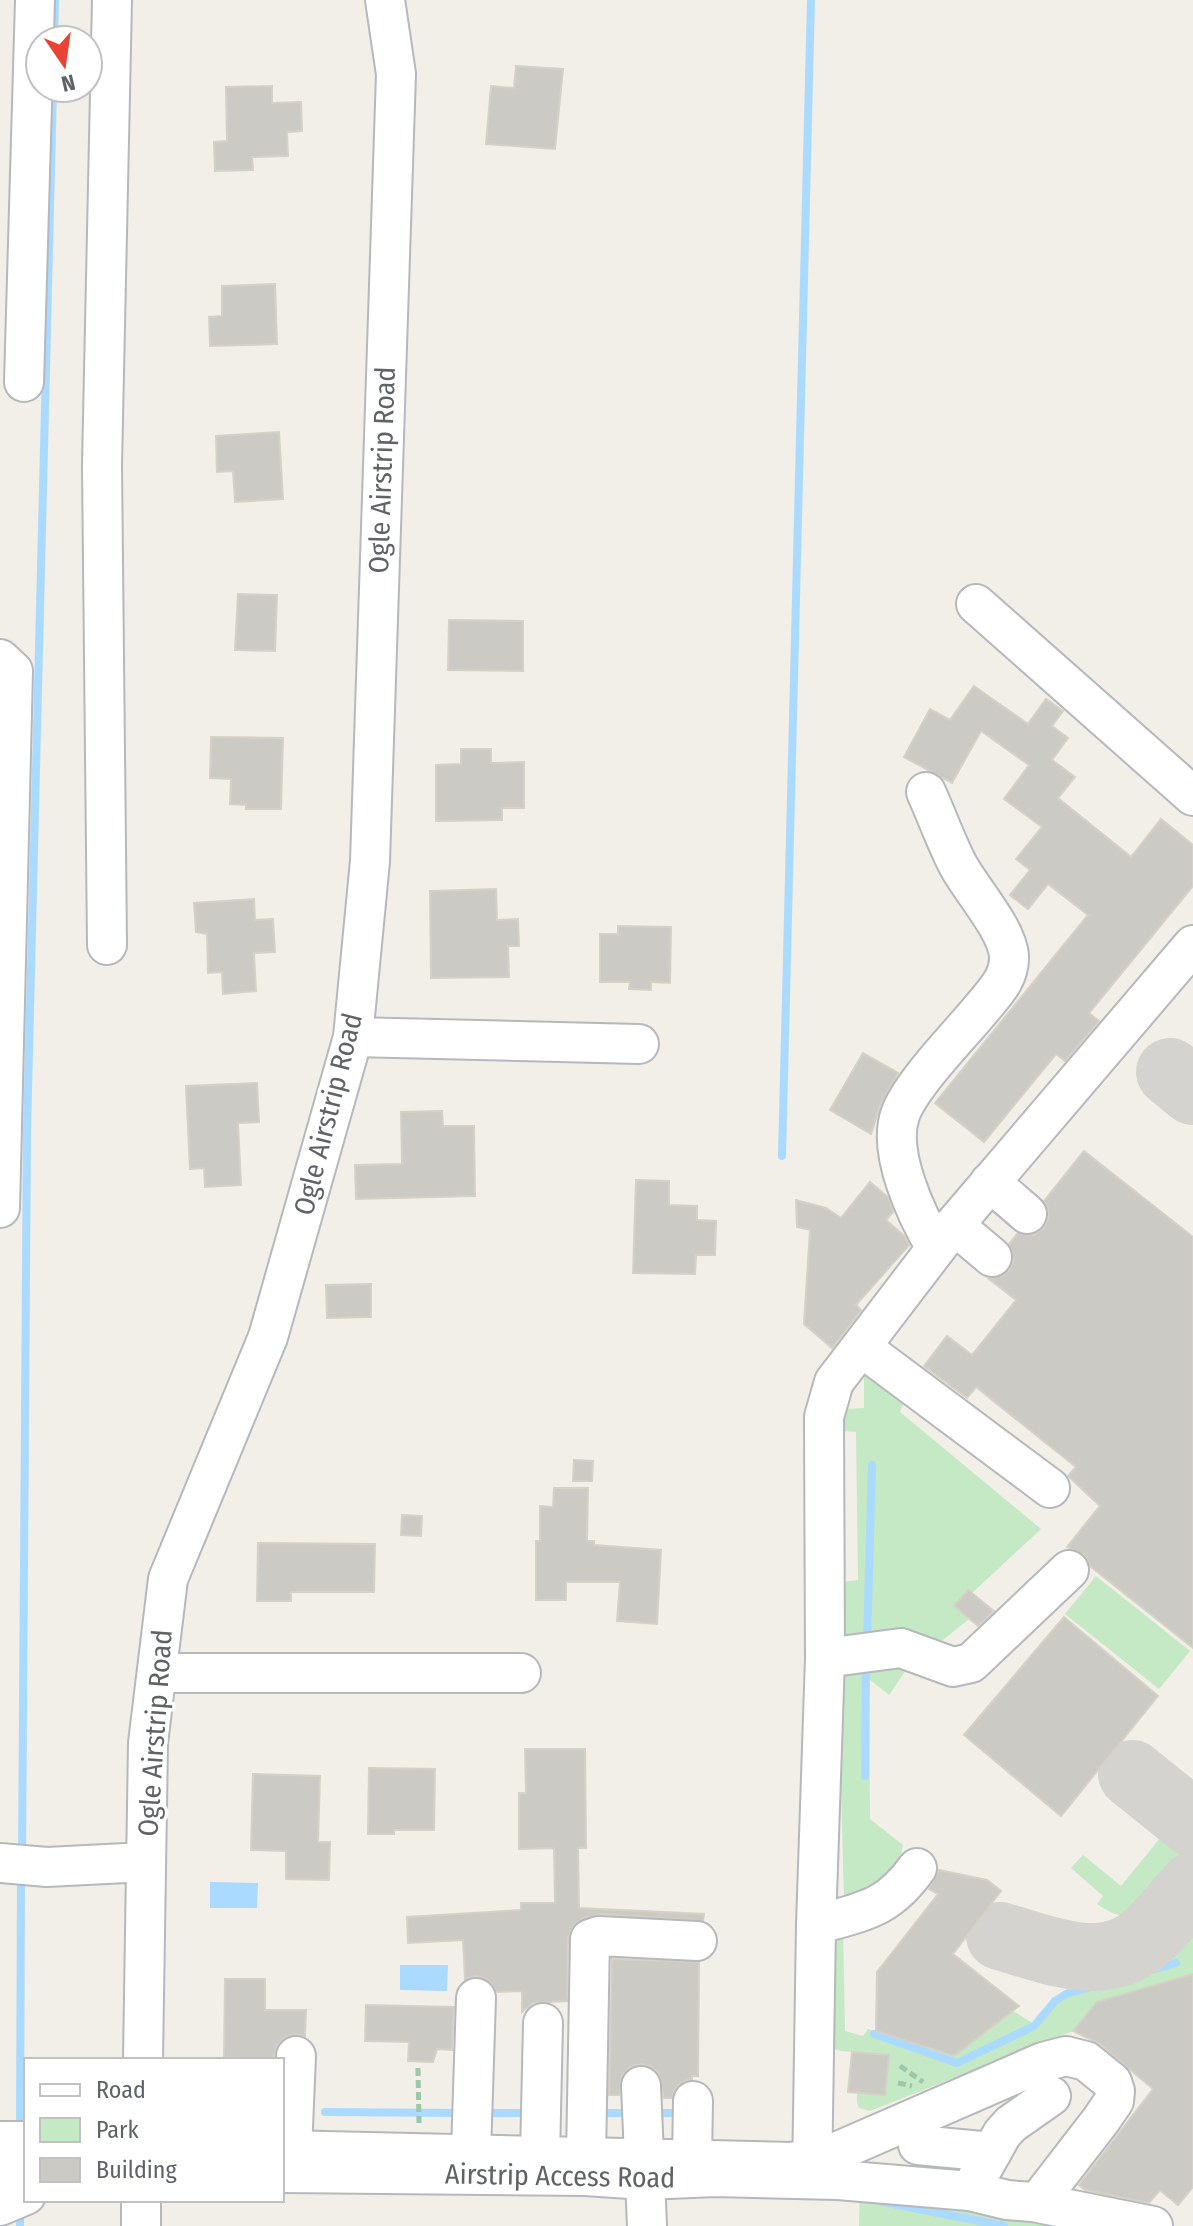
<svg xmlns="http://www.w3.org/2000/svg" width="1193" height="2226" viewBox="0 0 1193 2226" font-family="'Fira Sans Condensed',sans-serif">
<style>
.green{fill:#c5e8c5}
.water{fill:#aadaff}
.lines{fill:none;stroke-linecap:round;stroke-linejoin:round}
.stream{stroke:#aadaff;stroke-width:8}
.taxiway{stroke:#d4d3d0;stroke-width:68}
.building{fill:#cccac5;stroke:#d6d1c6;stroke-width:2}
.minor-casing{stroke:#b5b8bc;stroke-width:42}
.path{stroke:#9cc7a9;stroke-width:5;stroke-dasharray:8 4;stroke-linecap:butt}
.minor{stroke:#fff;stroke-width:38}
.labels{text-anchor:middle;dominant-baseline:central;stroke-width:7;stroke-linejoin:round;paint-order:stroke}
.street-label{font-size:28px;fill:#5f6368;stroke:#fff}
</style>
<rect width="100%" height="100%" fill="#f1efe8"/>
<g class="green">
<polygon points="866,1374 905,1401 900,1412 1041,1529 972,1593 968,1590 954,1606 969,1619 939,1643 847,1637 844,1629 843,1582 858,1580 856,1432 844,1431 844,1409 864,1408 864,1377"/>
<polygon points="1096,1576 1190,1651 1159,1689 1065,1614"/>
<polygon points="912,1661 889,1695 869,1679 870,1819 903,1845 893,1889 844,1898 839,1714 843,1674"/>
<path d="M1175,1820L1193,1833V1873C1164,1907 1142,1935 1097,1904L1103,1896L1071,1868L1083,1855L1121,1886Z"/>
<path d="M1193,1921V1974L1097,2002L1073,2031L870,2111L859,2108C849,2089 877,2069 889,2055L841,2051L832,2048L828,1945L843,1928L845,2031L863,2036L868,2029L954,2056L1013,2011L1034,2024L1068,1988L1055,1974L1063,1966C1095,1973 1139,1966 1166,1948C1176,1941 1185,1931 1193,1921Z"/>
<polygon points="860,2190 1048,2226 859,2226"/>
</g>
<g class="water">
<polygon points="210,1882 258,1883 257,1908 210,1908"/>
<polygon points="400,1965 448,1965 447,1991 400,1990"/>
</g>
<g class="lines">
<g class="stream">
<polyline points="54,40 55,0"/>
<polyline points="782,1156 811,0"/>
<polyline points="867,1643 872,1465"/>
<polyline points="865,1776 866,1661"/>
<polyline points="22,1855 27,1130 53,88"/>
<polyline points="874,2034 957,2063 1034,2026 1055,2001 1066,1994 1176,1963"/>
<polyline points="325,2112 461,2113"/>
<polyline points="482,2113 533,2113"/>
<polyline points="598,2113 633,2113"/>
<polyline points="650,2113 678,2113"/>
<polyline points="20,2131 21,1876"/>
<polyline points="883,2202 1004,2226"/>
<polyline points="20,2208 20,2226"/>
</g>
<g class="taxiway">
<polyline points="1170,1072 1193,1091"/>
<polyline points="1132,1774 1193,1823"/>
<path d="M1000,1936C1043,1948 1096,1972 1137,1944C1155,1933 1178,1902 1193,1886"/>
</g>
</g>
<g class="building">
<polygon points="516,66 563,69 555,149 486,144 491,86 514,88"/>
<polygon points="272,86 272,103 301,102 302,131 287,132 288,156 252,157 253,170 215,171 214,142 227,141 226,87"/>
<polygon points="275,284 277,344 210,346 209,317 222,316 222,286"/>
<polygon points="279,432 283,499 235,502 233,471 217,472 216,436"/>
<polygon points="238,594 277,595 275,651 235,650"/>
<polygon points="449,620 523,621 523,671 448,670"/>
<polygon points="974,686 1028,724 1046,699 1063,711 1052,726 1068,738 1052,760 1075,777 1058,798 1131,857 1161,819 1193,845 1193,886 1089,1013 1099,1021 1065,1061 1056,1054 984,1142 935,1103 1088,915 1048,884 1028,909 1010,895 1030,870 1016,859 1042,827 1004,799 1029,765 981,731 952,783 904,757 930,709 950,720"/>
<polygon points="211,737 283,738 281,809 246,809 246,805 230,804 231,779 210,778"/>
<polygon points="461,749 491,749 491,763 524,762 524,808 502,808 502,820 436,821 436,765 461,764"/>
<polygon points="496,889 497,920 518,919 519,946 508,946 509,977 431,978 430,891"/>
<polygon points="254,899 255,920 273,919 275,952 254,953 256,991 223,994 222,972 208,973 207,934 196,932 194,903"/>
<polygon points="618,926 671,927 670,983 651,982 651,990 629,989 630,982 600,982 600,934 618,934"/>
<polygon points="863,1053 898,1073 880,1106 871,1134 830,1110"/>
<polygon points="257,1083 259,1122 238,1123 241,1185 205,1187 204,1168 190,1169 186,1086"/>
<polygon points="442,1111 443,1126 474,1126 475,1196 356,1199 355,1165 402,1164 401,1112"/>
<polygon points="1084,1151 1193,1237 1193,1648 1090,1566 1084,1554 1067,1547 1100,1506 1068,1476 1076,1467 976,1387 967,1398 924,1366 947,1336 972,1355 1016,1300 989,1279 1000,1277 1009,1271 1014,1260 1009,1244 1018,1233 1033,1235 1044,1228 1049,1217 1048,1208 1044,1201"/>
<polygon points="636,1180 669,1181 669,1205 697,1206 697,1220 716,1221 715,1255 696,1255 695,1274 633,1273"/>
<polygon points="870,1182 888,1197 893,1212 886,1220 904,1236 909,1245 856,1305 861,1310 832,1348 804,1324 810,1230 797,1227 796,1200 826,1208 841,1218"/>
<polygon points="371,1284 371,1317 327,1318 326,1285"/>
<polygon points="574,1460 593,1461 592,1481 573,1481"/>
<polygon points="554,1488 588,1488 587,1541 594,1541 594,1545 661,1550 657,1624 617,1621 620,1582 566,1582 566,1600 536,1600 536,1541 540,1541 540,1506 553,1507"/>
<polygon points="402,1515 422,1516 421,1536 401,1535"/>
<polygon points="258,1543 375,1544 374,1592 291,1592 291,1601 257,1601"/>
<polygon points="968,1590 994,1611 978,1626 954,1606"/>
<polygon points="1064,1617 1158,1696 1061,1816 964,1735"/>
<polygon points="525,1749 585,1749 586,1848 578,1848 579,1908 704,1914 703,1921 600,1914 582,1919 572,1927 568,1938 567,2001 533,2003 522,2012 522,1991 497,1992 487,1979 476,1976 465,1979 463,1940 408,1943 407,1917 521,1910 521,1903 555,1903 554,1848 519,1849 519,1793 526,1793"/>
<polygon points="369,1768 435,1769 434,1830 394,1830 394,1834 368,1834"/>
<polygon points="253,1774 320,1776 318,1842 330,1842 329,1880 286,1879 286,1851 251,1850"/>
<polygon points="939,1870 987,1880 1001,1891 953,1954 1019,2006 954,2056 876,2031 877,1972 938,1894 929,1889"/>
<polygon points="612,1959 699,1962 698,2076 692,2076 692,2079 682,2082 675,2089 672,2098 664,2098 659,2074 652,2067 641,2064 630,2067 622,2075 619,2095 609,2095"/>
<polygon points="1193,1974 1193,2187 1178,2205 1160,2190 1149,2203 1085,2190 1079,2185 1153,2089 1100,2044 1073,2031 1097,2002"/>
<polygon points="225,1979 265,1979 265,2010 306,2010 305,2036 296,2034 285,2037 277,2045 274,2058 224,2058"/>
<polygon points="366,2005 454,2007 452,2050 437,2049 433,2062 408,2061 409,2042 365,2041"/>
<polygon points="852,2052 889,2055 885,2095 848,2092"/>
</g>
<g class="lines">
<defs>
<g id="minor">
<polyline points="24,382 35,0"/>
<polyline points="976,604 1193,796"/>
<polyline points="0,659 13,671 0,1208"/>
<path d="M926,792C937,816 946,842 958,865C972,891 1007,929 1009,956C1010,978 995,992 982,1008C960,1035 910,1085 900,1115C887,1153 917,1216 936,1248"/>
<polyline points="107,945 102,465 112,0"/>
<polyline points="353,1037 639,1044"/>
<polyline points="990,1182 1027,1214"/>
<polyline points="954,1225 992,1257"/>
<polyline points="861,1347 1050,1488"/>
<polyline points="825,1658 901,1648 953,1667 971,1663 1069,1570"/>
<polyline points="157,1673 521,1673"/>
<polyline points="0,1863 47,1867 146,1862"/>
<path d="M816,1925C863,1911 887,1910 917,1868"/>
<polyline points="143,2060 148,1743 168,1579 268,1337 353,1037 370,861 396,74 385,0"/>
<polyline points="641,2086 647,2226"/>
<polyline points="0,2141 26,2141"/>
<polyline points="918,2145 992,2152"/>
<polyline points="282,2150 791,2162 827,2156 1043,2062 1066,2056 1086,2061 1112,2082 1115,2091 1114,2101 1101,2120 1040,2199 1033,2202 1007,2200 970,2191 838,2180 715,2177 645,2180 585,2176 282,2173"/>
<polyline points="292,2151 296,2056"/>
<polyline points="471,2153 476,1998"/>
<polyline points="540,2157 543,2023"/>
<polyline points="586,2157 590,1939 599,1936 697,1941"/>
<polyline points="692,2159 693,2101"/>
<polyline points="0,2172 26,2171"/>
<polyline points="812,2179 816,1925 825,1658 824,1417 834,1382 954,1225 1193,945"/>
<polyline points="970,2191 1002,2134 1011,2124 1051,2096"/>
<polyline points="1033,2202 1153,2226"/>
<polyline points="0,2206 26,2195"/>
<polyline points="141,2226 141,2200"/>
</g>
</defs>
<use href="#minor" class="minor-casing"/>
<g class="path">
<polyline points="900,2066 923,2082"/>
<polyline points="418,2068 419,2123"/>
<polyline points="898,2083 912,2086"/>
</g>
<use href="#minor" class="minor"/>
</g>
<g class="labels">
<g class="street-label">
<text transform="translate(382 470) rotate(-88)">Ogle Airstrip Road</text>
<text transform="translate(328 1114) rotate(-76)">Ogle Airstrip Road</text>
<text transform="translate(155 1733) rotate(-86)">Ogle Airstrip Road</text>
<text transform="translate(560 2176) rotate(1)">Airstrip Access Road</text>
</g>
</g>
<rect x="24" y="2058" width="260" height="144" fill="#ffffff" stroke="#bfc1c3" stroke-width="2"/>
<rect x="40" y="2084" width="40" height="12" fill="#ffffff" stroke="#bfc1c3" stroke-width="2"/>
<text x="96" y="2098" font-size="24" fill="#5f6368">Road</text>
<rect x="40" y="2118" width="40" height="24" fill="#c5e8c5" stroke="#bfc1c3" stroke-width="2"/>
<text x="96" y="2138" font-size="24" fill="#5f6368">Park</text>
<rect x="40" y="2158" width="40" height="24" fill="#cccac5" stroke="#bfc1c3" stroke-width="2"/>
<text x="96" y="2178" font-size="24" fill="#5f6368">Building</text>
<g transform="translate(64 64) rotate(167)"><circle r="38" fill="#ffffff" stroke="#bfc1c3" stroke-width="2"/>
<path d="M0-6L14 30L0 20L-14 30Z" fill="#ea4335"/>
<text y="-12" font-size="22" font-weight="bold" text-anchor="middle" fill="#5f6368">N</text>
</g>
</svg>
